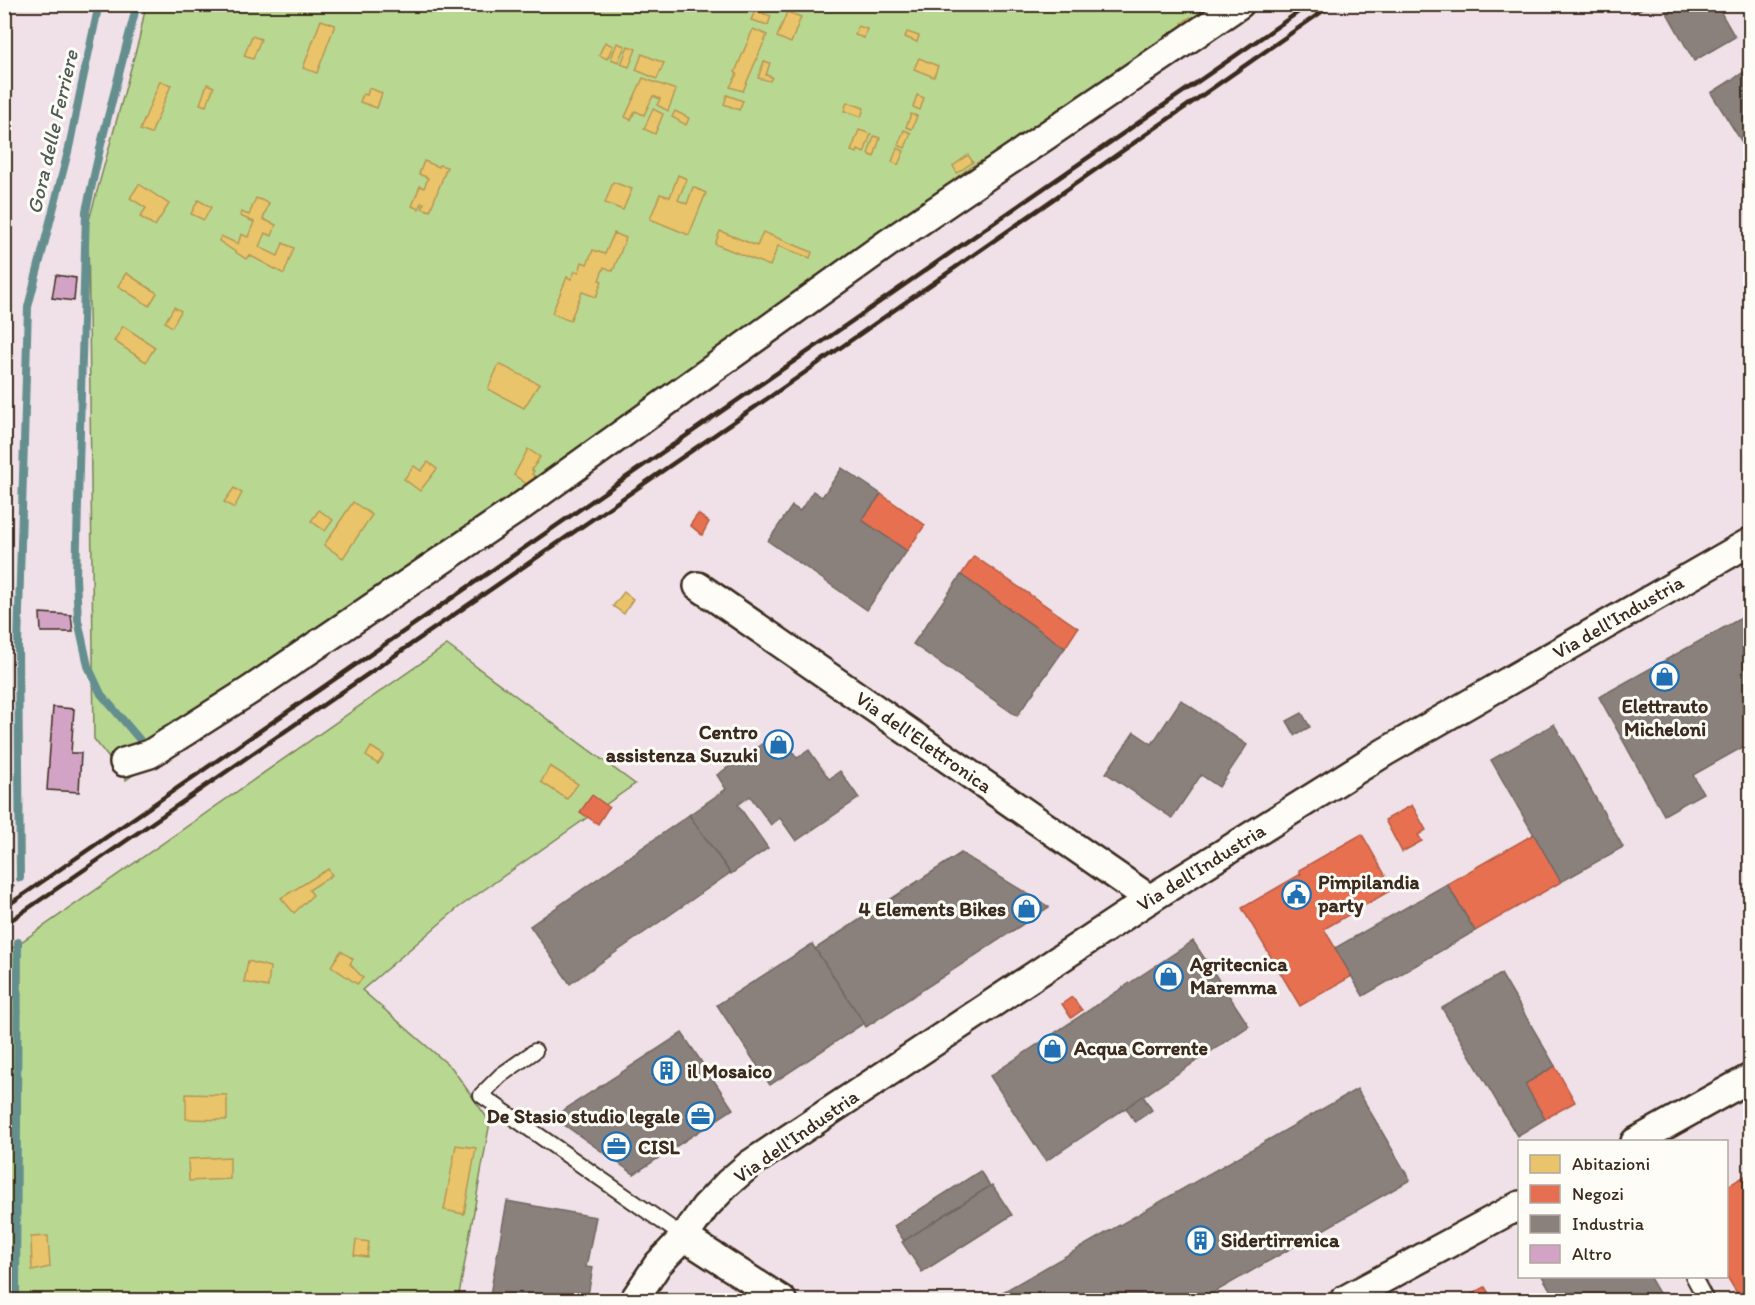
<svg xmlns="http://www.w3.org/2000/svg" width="1755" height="1305" viewBox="0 0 1755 1305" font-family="Itim,sans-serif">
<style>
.green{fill:#b8d892;stroke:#7a8158;stroke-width:1.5}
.homes{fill:#e9c46a;stroke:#b59653;stroke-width:1.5}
.shops{fill:#e76f51;stroke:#b35a42;stroke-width:1.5}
.industry{fill:#8a817c;stroke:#726760;stroke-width:1.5}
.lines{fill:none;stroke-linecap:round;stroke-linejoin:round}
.stream{stroke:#658f8e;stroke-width:8}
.building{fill:#d2a3c4;stroke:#3b2a1e;stroke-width:1.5}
.service-casing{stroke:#3b2a1e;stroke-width:18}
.minor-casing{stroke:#3b2a1e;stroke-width:32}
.service{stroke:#fdfcf7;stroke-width:14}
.minor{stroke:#fdfcf7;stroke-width:27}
.rail{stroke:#3b2a1e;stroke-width:4.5}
.labels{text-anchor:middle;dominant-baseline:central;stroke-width:6;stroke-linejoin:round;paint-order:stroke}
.street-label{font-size:20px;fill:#3b2a1e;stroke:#fdfcf7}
.poi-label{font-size:20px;font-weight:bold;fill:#3b2a1e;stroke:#fdfcf7;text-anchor:start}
.water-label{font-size:21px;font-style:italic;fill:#505c56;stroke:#fdfcf7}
</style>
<rect width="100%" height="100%" fill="#f0e1e8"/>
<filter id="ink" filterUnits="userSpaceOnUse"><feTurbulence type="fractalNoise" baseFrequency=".0167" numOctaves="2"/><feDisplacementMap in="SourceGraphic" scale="12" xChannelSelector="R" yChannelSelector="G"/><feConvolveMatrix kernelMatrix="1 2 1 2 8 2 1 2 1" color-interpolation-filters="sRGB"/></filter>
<g filter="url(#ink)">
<g class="green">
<polygon points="146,5 1226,5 781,312 126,780 94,739 88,224 139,39"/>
<polygon points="447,645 635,784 458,908 362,990 452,1068 490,1122 458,1300 5,1300 4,954"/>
</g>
<g class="homes">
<polygon points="755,11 771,16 768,25 751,20"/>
<polygon points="787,12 801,17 791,43 777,37"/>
<polygon points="1190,17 1202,22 1173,43 1168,35 1183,25 1182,23"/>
<polygon points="321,20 335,25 317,73 303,68"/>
<polygon points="858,26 867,29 864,38 855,35"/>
<polygon points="753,29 767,35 743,91 730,87 737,74 735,72"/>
<polygon points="907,32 919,36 917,42 905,37"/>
<polygon points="252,36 261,39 253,59 244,56"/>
<polygon points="605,42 613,46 607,59 599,55"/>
<polygon points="617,43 625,46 618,62 611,59"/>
<polygon points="628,46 636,49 629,67 621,64"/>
<polygon points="642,54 664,63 657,79 636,70"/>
<polygon points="919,58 938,66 934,77 914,69"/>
<polygon points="764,61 770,63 766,75 772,77 770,81 758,78"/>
<polygon points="643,78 676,90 668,111 657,105 660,99 653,96 644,115 635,111 631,120 625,117"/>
<polygon points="160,81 171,85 151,134 140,130"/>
<polygon points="207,84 214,87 206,106 200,104"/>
<polygon points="369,88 382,93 377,108 360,102 363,94 367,95"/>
<polygon points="727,95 743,101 739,110 724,104"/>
<polygon points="917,95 924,98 920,110 913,107"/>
<polygon points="847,102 864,108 861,117 844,111"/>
<polygon points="653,109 663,114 655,134 644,129"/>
<polygon points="675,111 689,118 686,125 672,117"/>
<polygon points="911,114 917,116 912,129 906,127"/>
<polygon points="859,130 871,134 864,153 858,150 857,153 851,151"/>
<polygon points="904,130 911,133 905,148 898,145"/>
<polygon points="874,136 880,138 874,157 868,154"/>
<polygon points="897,148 904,151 898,165 892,162"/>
<polygon points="968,155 973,162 957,173 953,166"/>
<polygon points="424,161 439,167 439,165 447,167 430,211 422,208 424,203 421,203 419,209 412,206 420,186 424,188 428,178 419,174"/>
<polygon points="978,162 983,170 959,187 954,179"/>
<polygon points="678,175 687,179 678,200 687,204 693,187 706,193 689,235 650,219 660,194 670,197"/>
<polygon points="613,182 632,189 623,210 605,203"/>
<polygon points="139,184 169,204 155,226 140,217 146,208 130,198"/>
<polygon points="256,198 269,203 263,219 276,225 272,236 265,233 259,247 278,256 283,243 294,248 284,274 249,255 246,259 219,241 221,236 238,244 241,234 248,237 254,222 240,216 241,212 249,215"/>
<polygon points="198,200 211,207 204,220 191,214"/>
<polygon points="720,231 757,246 763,232 812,252 810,258 778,246 770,266 715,244"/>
<polygon points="614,233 626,238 613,271 604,267 599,280 602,281 596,297 582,292 570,321 552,313 567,277 571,279 575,271 579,272 582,262 587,264 593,250 605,254"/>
<polygon points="126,273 157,293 149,306 118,286"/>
<polygon points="174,307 181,311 172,327 165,322"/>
<polygon points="123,326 155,347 146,362 114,341"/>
<polygon points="499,364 539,384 524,408 488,389"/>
<polygon points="528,449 540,457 532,470 534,471 532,474 538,479 531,487 514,475"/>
<polygon points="428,462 437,469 420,491 404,479 414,466 421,471"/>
<polygon points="234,488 242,493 234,508 224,502"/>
<polygon points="353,502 372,515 343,558 324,545"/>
<polygon points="319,510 333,520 325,531 311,521"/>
<polygon points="624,592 633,599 624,614 613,606"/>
<polygon points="371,747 384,755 378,764 366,756"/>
<polygon points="550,766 578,784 567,799 541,782"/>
<polygon points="328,869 332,875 309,890 313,895 294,913 281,898"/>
<polygon points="341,951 353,959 350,964 363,978 357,984 331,966"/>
<polygon points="248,961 270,967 268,987 244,982"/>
<polygon points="186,1094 227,1095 227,1120 186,1119"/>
<polygon points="456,1145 476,1148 464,1214 444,1210"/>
<polygon points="230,1157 230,1179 189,1181 188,1159"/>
<polygon points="48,1236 50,1267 32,1271 31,1237"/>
<polygon points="356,1240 369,1242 367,1257 354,1255"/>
</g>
<g class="shops">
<polygon points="881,494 925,525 907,551 862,520"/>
<polygon points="698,514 709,522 702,535 690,525"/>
<polygon points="974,556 1078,628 1065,648 961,575"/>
<polygon points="592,795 609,807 598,824 580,812"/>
<polygon points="1412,805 1426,830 1418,835 1422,841 1402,852 1385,820"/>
<polygon points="1362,834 1393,889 1324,929 1352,976 1300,1006 1242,908 1301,874 1299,870"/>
<polygon points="1534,834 1561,882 1475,931 1447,884"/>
<polygon points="1072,997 1082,1010 1071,1018 1062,1004"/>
<polygon points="1555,1066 1575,1102 1545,1119 1525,1084"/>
<polygon points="1750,1173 1750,1300 1741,1300 1726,1275 1726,1187"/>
<polygon points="1485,1287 1493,1300 1461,1300"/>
</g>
<g class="industry">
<polygon points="1629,4 1649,4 1634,13"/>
<polygon points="1662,4 1716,4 1735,37 1694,61"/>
<polygon points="1750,68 1750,155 1711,93"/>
<polygon points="842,468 881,494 862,520 907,551 867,610 768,541 792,506 800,511 813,491 822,497"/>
<polygon points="961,575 1065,648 1017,716 913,644"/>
<polygon points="1750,613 1750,720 1746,722 1750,731 1750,743 1693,775 1703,793 1664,815 1599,697"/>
<polygon points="1181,700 1247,745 1219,787 1201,775 1172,818 1106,773 1134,732 1152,744"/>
<polygon points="1302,713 1310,727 1295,735 1287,721"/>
<polygon points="1554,724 1623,847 1561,882 1491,760"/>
<polygon points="779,732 797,758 809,750 829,779 840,771 859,798 796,841 780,818 771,825 750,796 738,805 768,848 731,874 689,815 726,789 717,775"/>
<polygon points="689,815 730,873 570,984 530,926"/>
<polygon points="961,853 1049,907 866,1027 815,949"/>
<polygon points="1447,884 1475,931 1363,996 1335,948"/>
<polygon points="1193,941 1249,1026 1046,1161 990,1076"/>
<polygon points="812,944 864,1023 770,1085 717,1005"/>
<polygon points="1501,974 1555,1066 1525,1084 1545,1119 1517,1136 1442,1008"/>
<polygon points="682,1033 733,1109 634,1174 553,1117"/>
<polygon points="1357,1089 1410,1180 1201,1300 989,1300"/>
<polygon points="1143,1096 1152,1110 1135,1122 1126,1108"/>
<polygon points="980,1171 990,1186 904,1241 894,1226"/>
<polygon points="992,1185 1012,1215 922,1272 902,1242"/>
<polygon points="507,1201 596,1217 586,1267 593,1268 587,1300 489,1300"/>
<polygon points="1542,1276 1649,1276 1663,1300 1556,1300"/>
</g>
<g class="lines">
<g class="stream">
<polyline points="137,4 102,140 86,211 76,577 78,620 88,666 101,694 140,740"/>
<polyline points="20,878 18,645 28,307 69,148 80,93 99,4"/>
<polyline points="16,1300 18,942"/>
</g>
</g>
<g class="building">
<polygon points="56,275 76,278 74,301 52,298"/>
<polygon points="40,613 71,615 73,632 41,632"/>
<polygon points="53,707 74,709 71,753 81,753 79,792 47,790"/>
<polygon points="4,874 14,886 9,889 8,887 4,890"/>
</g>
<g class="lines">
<defs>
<g id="service">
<polyline points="535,1051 501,1075 481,1095 684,1237"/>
<polyline points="1693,1276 1706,1300"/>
</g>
<g id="minor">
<polyline points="698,586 1150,899"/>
<polyline points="124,762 150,754 249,691 523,505 888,243 1240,4"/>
<polyline points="1635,1142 1750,1078"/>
<polyline points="684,1237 782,1300"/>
<polyline points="634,1300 658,1264 684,1237 705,1207 728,1183 750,1164 1150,899 1385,752 1750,542"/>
<polyline points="1344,1300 1520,1205"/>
</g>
</defs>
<use href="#service" class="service-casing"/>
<use href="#minor" class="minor-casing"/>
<use href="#service" class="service"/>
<use href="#minor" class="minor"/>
<g class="rail">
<polyline points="4,908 1310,4"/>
<polyline points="4,925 774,394 1333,4"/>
</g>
</g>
</g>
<defs>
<symbol id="shop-ring" viewBox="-11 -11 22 22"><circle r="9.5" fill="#fdfcf7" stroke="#1f6fb2" stroke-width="1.5"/><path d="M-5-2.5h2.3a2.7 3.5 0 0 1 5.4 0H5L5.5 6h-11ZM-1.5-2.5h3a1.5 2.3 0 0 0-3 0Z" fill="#1f6fb2"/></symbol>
<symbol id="civic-ring" viewBox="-11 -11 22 22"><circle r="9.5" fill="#fdfcf7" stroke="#1f6fb2" stroke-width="1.5"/><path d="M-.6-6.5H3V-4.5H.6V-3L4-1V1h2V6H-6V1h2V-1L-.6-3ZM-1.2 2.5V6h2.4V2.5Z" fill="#1f6fb2"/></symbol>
<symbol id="building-ring" viewBox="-11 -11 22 22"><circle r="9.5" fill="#fdfcf7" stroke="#1f6fb2" stroke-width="1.5"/><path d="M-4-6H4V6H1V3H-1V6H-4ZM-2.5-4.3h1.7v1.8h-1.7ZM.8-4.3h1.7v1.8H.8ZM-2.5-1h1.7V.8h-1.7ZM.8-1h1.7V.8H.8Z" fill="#1f6fb2"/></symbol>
<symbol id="office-ring" viewBox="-11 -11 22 22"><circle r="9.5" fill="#fdfcf7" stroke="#1f6fb2" stroke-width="1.5"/><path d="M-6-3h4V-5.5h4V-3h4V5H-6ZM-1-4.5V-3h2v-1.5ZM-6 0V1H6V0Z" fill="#1f6fb2"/></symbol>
</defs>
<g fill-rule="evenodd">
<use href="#shop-ring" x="1648" y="660" width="33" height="33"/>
<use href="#shop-ring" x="762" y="728" width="33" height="33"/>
<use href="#civic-ring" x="1280" y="878" width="33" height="33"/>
<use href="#shop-ring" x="1010" y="892" width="33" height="33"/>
<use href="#shop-ring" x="1152" y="960" width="33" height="33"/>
<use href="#shop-ring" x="1036" y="1032" width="33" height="33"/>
<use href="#building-ring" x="650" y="1054" width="33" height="33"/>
<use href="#office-ring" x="684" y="1100" width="33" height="33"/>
<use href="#office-ring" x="600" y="1130" width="33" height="33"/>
<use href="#building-ring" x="1184" y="1224" width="33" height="33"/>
</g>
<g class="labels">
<g class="street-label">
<text transform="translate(1618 617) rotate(-30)">Via dell'Industria</text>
<text transform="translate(924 742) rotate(35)">Via dell'Elettronica</text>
<text transform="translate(1201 867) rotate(-32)">Via dell'Industria</text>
<text transform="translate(796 1136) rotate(-35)">Via dell'Industria</text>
</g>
<g class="poi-label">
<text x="1665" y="706" text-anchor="middle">Elettrauto<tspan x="1665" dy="23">Micheloni</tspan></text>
<text x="758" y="732" text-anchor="end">Centro<tspan x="758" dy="23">assistenza Suzuki</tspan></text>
<text x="1318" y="882">Pimpilandia<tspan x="1318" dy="23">party</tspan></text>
<text x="1006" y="909" text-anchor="end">4 Elements Bikes</text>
<text x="1190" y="964">Agritecnica<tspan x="1190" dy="23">Maremma</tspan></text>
<text x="1074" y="1048">Acqua Corrente</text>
<text x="687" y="1071">il Mosaico</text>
<text x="680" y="1116" text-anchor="end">De Stasio studio legale</text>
<text x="638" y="1147">CISL</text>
<text x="1221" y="1240">Sidertirrenica</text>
</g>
<g class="water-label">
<text transform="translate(52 132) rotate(-77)">Gora delle Ferriere</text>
</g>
</g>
<rect width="1755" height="1305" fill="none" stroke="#fdfcf7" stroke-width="24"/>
<rect x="12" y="12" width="1731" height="1281" fill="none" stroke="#3b2a1e" stroke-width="2" filter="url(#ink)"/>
<rect x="1518" y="1140" width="210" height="138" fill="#fdfcf7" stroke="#afa8a0" stroke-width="1.5"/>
<rect x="1530" y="1155" width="30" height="18" fill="#e9c46a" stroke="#afa8a0" stroke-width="1.5"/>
<text x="1572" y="1170" font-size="18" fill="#3b2a1e">Abitazioni</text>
<rect x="1530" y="1185" width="30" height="18" fill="#e76f51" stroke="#afa8a0" stroke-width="1.5"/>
<text x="1572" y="1200" font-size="18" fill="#3b2a1e">Negozi</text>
<rect x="1530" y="1215" width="30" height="18" fill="#8a817c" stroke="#afa8a0" stroke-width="1.5"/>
<text x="1572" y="1230" font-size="18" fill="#3b2a1e">Industria</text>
<rect x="1530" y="1245" width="30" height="18" fill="#d2a3c4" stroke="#afa8a0" stroke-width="1.5"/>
<text x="1572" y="1260" font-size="18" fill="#3b2a1e">Altro</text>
</svg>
